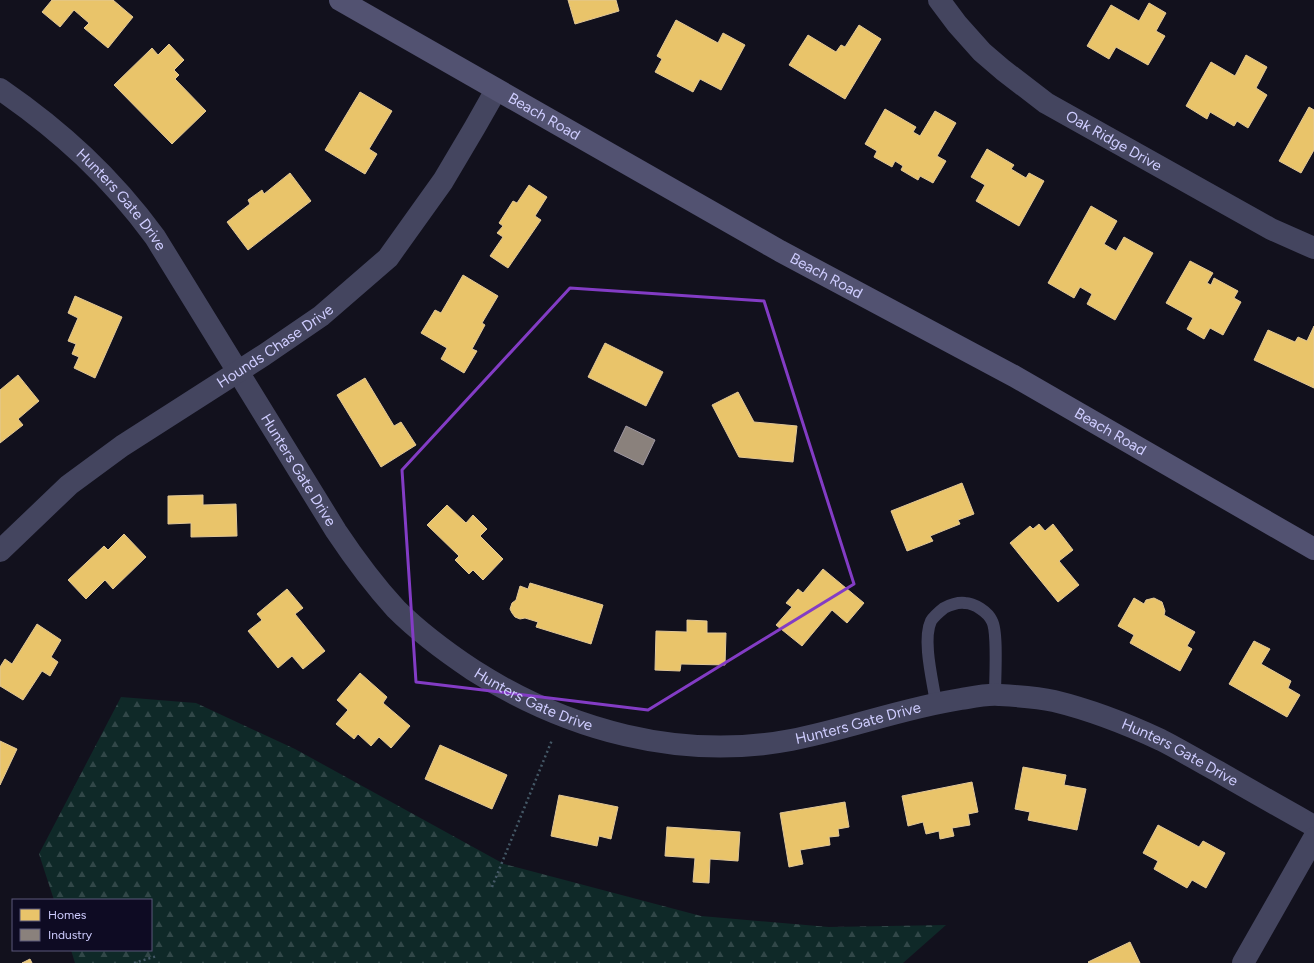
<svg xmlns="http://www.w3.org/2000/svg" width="1314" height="963" viewBox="0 0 1314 963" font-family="Figtree,sans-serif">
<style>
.forest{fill:url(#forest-firs)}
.homes{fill:#e9c46a;stroke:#e1c797}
.industry{fill:#8a817c;stroke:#9f98a3}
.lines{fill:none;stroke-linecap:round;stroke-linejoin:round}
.path{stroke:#445866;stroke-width:2.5;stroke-dasharray:2 3;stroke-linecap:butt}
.lane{stroke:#44455f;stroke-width:12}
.street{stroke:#44455f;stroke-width:22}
.secondary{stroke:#525271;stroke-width:22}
.marked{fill:none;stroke:#833cc5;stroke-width:3;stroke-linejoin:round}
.labels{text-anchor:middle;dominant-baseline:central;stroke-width:4;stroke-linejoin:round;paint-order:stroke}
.street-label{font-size:15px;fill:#cfcdff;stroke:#0e0b23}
</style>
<defs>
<pattern id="forest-firs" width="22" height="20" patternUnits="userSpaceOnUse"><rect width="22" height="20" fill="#0f2928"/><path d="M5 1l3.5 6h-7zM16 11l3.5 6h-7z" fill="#314748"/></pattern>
</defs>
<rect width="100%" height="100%" fill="#12111d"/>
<polygon class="forest" points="121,697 196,703 295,749 504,864 701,916 829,927 946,925 903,963 75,963 71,950 151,950 151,900 54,900 39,854"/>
<g class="homes">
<polygon points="52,0 113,0 133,17 108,48 84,28 89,23 74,10 60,27 42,12"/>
<polygon points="568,0 616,0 619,11 575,24"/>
<polygon points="1149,3 1166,13 1156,31 1165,36 1148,65 1116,47 1109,59 1087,46 1111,5 1139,21"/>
<polygon points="676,20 718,43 723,33 745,45 721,90 700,79 693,92 655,72 662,59 657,56"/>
<polygon points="859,25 881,39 845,99 789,65 808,35 836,52 841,45 845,47"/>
<polygon points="169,44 184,60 174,70 179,75 175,79 206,111 172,144 114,85 152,48 158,55"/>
<polygon points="1246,55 1267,67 1256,88 1267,95 1248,128 1237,121 1234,126 1210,112 1207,119 1186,106 1211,62 1235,76"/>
<polygon points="360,92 392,111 369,149 377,154 365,174 325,150"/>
<polygon points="1309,107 1314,110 1314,150 1301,173 1279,161"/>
<polygon points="885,109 916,127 913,132 920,136 935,111 956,123 937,156 946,161 933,183 920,176 918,180 901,170 903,166 895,161 892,167 874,157 877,151 865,144"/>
<polygon points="987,149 1014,165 1011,169 1026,178 1029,173 1044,181 1019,226 976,201 985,185 971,177"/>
<polygon points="290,173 311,201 248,250 227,222 250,204 248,200 262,190 264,194"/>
<polygon points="529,185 547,197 535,216 541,220 508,268 490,256 503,237 497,233 503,226 499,223 513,201 517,203"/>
<polygon points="1091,206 1117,221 1104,244 1116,251 1124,237 1153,253 1115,320 1087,304 1092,294 1080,287 1074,298 1048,283"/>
<polygon points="1190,261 1213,273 1207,283 1211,285 1214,278 1238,291 1234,298 1241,302 1223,335 1210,328 1204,339 1187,329 1193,318 1166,303"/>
<polygon points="463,275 498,296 482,323 485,325 472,349 477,351 464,373 441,359 447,348 421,333 435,310 441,313"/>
<polygon points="75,296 122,317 95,378 74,368 79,357 72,354 76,344 68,341 78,318 68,313"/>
<polygon points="1314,326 1314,388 1254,360 1268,330 1295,342 1298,337 1307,341"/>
<polygon points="605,343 663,372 646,406 588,377"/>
<polygon points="18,375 39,401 18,419 23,425 0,443 0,390"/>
<polygon points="365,378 394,426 401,422 416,445 381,467 337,395"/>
<polygon points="738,392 754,422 797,426 793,462 739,457 712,405"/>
<polygon points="962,483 974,514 958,520 960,524 930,536 933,541 907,551 891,511"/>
<polygon points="203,495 203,505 236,504 237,536 191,537 191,523 168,524 168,496"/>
<polygon points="447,505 466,523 473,515 487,529 480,536 503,559 483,580 473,570 469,574 455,560 459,556 427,525"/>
<polygon points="1039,524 1045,531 1053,524 1073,550 1059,561 1079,585 1058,602 1010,543 1030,526 1033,529"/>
<polygon points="124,534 146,557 113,589 105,580 86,599 68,580 104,546 108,550"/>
<polygon points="823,569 864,603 847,623 832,610 802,646 776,625 792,607 786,603 798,589 803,593"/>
<polygon points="530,583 603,605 591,644 536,627 538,622 525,618 520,619 515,617 512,613 510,609 512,603 516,600 520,586 528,589"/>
<polygon points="287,589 303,608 295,614 325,651 303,669 292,656 278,668 248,631 262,620 257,614"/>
<polygon points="1134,598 1144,604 1146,600 1154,598 1162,602 1165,611 1164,615 1195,632 1187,646 1192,649 1180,671 1130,643 1134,635 1118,626"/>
<polygon points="687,620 707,621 707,633 726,633 725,665 681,664 680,671 655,670 656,631 687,632"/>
<polygon points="37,624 61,640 51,657 58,662 50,676 42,671 23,700 0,686 0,667 5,659 12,664"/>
<polygon points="1254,641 1270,649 1261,664 1291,681 1288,688 1300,695 1287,717 1229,684"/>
<polygon points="360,673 387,697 383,703 410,726 391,748 379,737 371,746 358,734 354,739 336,724 348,710 337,700"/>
<polygon points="0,741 17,749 0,785"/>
<polygon points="440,745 507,775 492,809 425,779"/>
<polygon points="1023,767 1066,775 1064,785 1086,789 1077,830 1028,820 1030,812 1015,809"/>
<polygon points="972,782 978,812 968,814 970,825 952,828 954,836 940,839 939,831 926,834 923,822 908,826 902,796"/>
<polygon points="559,795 618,807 611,839 599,836 597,846 551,836"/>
<polygon points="845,802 849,827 838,829 839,836 829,837 830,845 800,850 803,864 789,867 780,813"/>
<polygon points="1158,825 1199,847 1203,841 1225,853 1206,888 1192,880 1187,888 1154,869 1158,861 1143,853"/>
<polygon points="667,827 740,832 738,861 710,859 709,883 693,882 695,858 665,856"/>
<polygon points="1130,942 1140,963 1089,963 1088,962"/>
<polygon points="30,959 32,963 22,963"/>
</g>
<polygon class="industry" points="626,426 655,440 643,465 614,451"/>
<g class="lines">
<g class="path">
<polyline points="492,887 552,740"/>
<polyline points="134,963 157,956"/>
</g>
<path class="lane" d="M936,703C933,682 922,640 931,621C934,616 939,612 944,608C950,605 958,602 965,603C974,603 988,612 992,621C998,632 995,679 995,694"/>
<g class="street">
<path id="s1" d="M939,0L957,24L982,52L1003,70L1046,103L1271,229L1314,248"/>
<path id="s2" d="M0,89C61,131 111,177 155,237L336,531C354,558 374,585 396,609C419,632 446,652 473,670C567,730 680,761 791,740C848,729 903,708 961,699C973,697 987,694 999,695C1017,696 1036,697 1054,701C1091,710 1127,724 1161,740C1181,750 1200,762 1219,772C1250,790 1282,808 1314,826"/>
<path id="s3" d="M0,551L69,485L122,446L264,355L321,316L388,258L443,181L475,127L496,90"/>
<polyline points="1243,963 1314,838"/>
</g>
<path class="secondary" id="s4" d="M340,0L780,251L1014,376L1314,549"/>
</g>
<path class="marked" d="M570,288L764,301L854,584L648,710L416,682L402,470Z"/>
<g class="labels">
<g class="street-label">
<text stroke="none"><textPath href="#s4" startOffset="235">Beach Road</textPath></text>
<text stroke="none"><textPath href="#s1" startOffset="227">Oak Ridge Drive</textPath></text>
<text stroke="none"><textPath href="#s2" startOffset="165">Hunters Gate Drive</textPath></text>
<text stroke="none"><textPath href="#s4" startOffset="559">Beach Road</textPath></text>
<text stroke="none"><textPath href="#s3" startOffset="344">Hounds Chase Drive</textPath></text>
<text stroke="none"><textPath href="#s4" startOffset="883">Beach Road</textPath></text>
<text stroke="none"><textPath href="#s2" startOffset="489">Hunters Gate Drive</textPath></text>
<text stroke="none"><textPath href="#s2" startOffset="825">Hunters Gate Drive</textPath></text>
<text stroke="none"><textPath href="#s2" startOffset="1160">Hunters Gate Drive</textPath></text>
<text stroke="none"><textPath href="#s2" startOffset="1496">Hunters Gate Drive</textPath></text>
</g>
</g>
<rect x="12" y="899" width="140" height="52" fill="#0e0b23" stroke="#5b597b"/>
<rect x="20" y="909" width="20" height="12" fill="#e9c46a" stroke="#5b597b"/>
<text x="48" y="919" font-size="12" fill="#cfcdff">Homes</text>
<rect x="20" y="929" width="20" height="12" fill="#8a817c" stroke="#5b597b"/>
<text x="48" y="939" font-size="12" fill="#cfcdff">Industry</text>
</svg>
